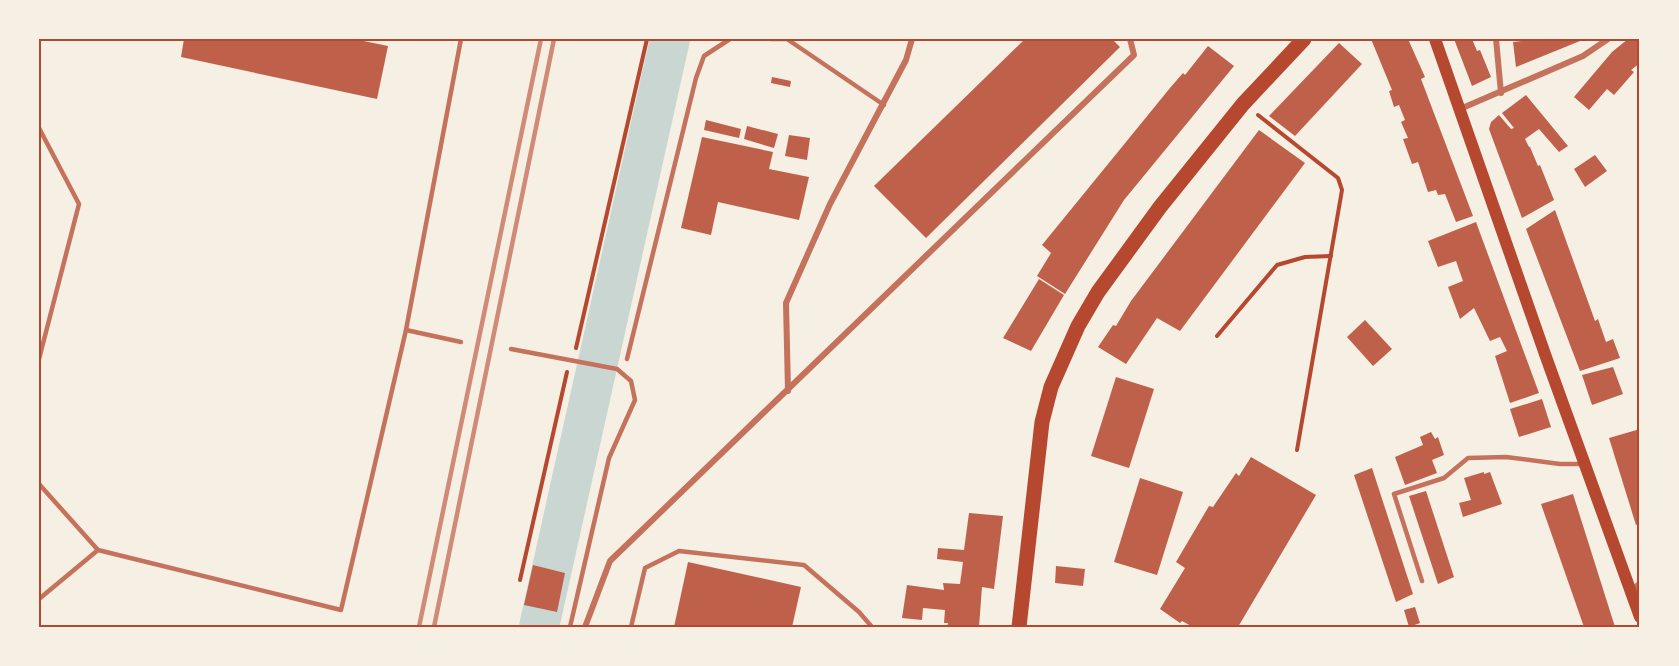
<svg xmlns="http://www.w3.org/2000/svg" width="1679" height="666" viewBox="0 0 1679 666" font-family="Cabin,sans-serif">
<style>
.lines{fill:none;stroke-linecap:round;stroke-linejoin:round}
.river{stroke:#c9d6d2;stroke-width:40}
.building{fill:#bf614a}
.path{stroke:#b5482f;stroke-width:4}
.service{stroke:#c5725c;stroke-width:4.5}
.minor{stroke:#c5725c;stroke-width:6}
.secondary{stroke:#b5482f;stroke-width:12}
.primary{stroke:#b5482f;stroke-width:15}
.rail{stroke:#cf8b77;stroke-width:4.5}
.neatline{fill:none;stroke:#b5482f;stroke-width:2}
</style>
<rect width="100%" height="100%" fill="#f6efe4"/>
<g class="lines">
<polyline class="river" points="539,627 670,39"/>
</g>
<g class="building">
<polygon points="184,39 354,39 388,46 377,99 181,57"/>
<polygon points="1025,39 1112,39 1120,47 926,238 874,186"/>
<polygon points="1371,39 1408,39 1425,77 1421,79 1473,216 1456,222 1445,194 1438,195 1436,190 1428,192 1418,162 1412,164 1403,139 1408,138 1401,122 1405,120 1399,105 1394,107 1389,91 1392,90"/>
<polygon points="1454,39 1472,39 1477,51 1480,50 1491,77 1472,86"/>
<polygon points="1538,39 1585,39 1516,67 1513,42"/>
<polygon points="1628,39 1640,39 1640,63 1631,70 1634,72 1614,95 1607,89 1589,110 1574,97 1612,52"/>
<polygon points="1339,43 1362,64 1295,136 1269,116"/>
<polygon points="1208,46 1234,66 1124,200 1065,294 1037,276 1051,253 1042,245 1170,88 1183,73 1185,75"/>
<polygon points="772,77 791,81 790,87 771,83"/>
<polygon points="1526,95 1568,146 1559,152 1539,129 1525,139 1529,147 1530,147 1538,166 1540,165 1554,200 1522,218 1489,129 1491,122 1499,115 1511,129 1514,128 1502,113"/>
<polygon points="706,120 741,129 739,138 704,130"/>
<polygon points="747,126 778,134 774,148 744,139"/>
<polygon points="1259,130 1305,163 1180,331 1157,318 1126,364 1098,347 1113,325 1116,326 1131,301"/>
<polygon points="789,135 810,138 807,160 785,156"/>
<polygon points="702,137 773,152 769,169 809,177 799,220 718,202 711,235 681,228"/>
<polygon points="1595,155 1607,171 1585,187 1574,169"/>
<polygon points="1555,210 1595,321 1598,319 1606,342 1613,339 1620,358 1580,371 1526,229"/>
<polygon points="1476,222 1539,393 1510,403 1495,356 1507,351 1500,337 1490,341 1474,308 1460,319 1448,287 1463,281 1456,261 1438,267 1428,241"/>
<polygon points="1039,279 1064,295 1031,351 1003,338"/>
<polygon points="1365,320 1392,349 1373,366 1347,337"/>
<polygon points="1613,367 1623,394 1592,405 1582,375"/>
<polygon points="1116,377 1154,389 1129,468 1091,456"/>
<polygon points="1542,399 1551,427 1519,437 1510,409"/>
<polygon points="1640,429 1640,524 1636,525 1609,438"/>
<polygon points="1431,432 1435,439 1438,437 1444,455 1432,460 1437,473 1405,485 1395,457 1423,445 1420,437"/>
<polygon points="1251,457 1316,495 1238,627 1193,627 1182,621 1180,623 1160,609 1185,568 1176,562 1209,506 1213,507 1236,473 1239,476"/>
<polygon points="1372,468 1413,594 1396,602 1354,475"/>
<polygon points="1484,472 1484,474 1490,472 1502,504 1463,517 1459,503 1471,500 1464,478"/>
<polygon points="1140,478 1183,492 1157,575 1114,562"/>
<polygon points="1426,491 1454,577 1438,584 1409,496"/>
<polygon points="1573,494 1615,627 1584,627 1541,504"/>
<polygon points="969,513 1003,516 994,589 982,587 979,627 947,627 948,623 944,623 945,610 923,608 922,620 902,618 907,585 944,590 943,583 960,584 963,562 937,559 938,548 964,550"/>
<polygon points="688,562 801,587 792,627 674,627"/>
<polygon points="533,565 565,573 557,612 524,605"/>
<polygon points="1056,566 1085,569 1083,586 1055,583"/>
<polygon points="1415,607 1420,623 1409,627 1404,610"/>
</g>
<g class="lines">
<g class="path">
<polyline points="1258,115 1338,178 1342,190 1297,450"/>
<polyline points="1217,336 1277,265 1305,257 1331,256"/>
<polyline points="576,348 647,39"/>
<polyline points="520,580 567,372"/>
</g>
<g class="service">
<polyline points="771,39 787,39 884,105"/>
<polyline points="39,128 79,204 39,359"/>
<polyline points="406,330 461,342"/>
<polyline points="511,349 617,369 631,381 635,400 609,458 570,627"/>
<polyline points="627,359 696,78 704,56 730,39"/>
<polyline points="39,484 98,550 341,610 406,330 461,39"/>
<polyline points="1422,581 1394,494 1444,478 1468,458 1506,457 1560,464 1582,464"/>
<polyline points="39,599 98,550"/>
<polyline points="631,627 645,568 679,551 804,565 859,612 872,627"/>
</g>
<g class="minor">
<polyline points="1496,39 1501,93"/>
<polyline points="1460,109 1583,56 1608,39"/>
<polyline points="788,391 786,303 830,204 906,60 912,39"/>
<polyline points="1632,591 1640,583"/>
<polyline points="585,627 610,561 1134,55 1130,39"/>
</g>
<polyline class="secondary" points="1435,39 1546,357 1640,617"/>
<polyline class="primary" points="1019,627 1042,422 1051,387 1078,326 1098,292 1160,207 1243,104 1304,39"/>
<g class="rail">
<polyline points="419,627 541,39"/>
<polyline points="434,627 554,39"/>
</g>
</g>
<rect width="1679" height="666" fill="none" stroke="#f6efe4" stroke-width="81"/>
<rect x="40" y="40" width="1598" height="586" class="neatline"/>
</svg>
